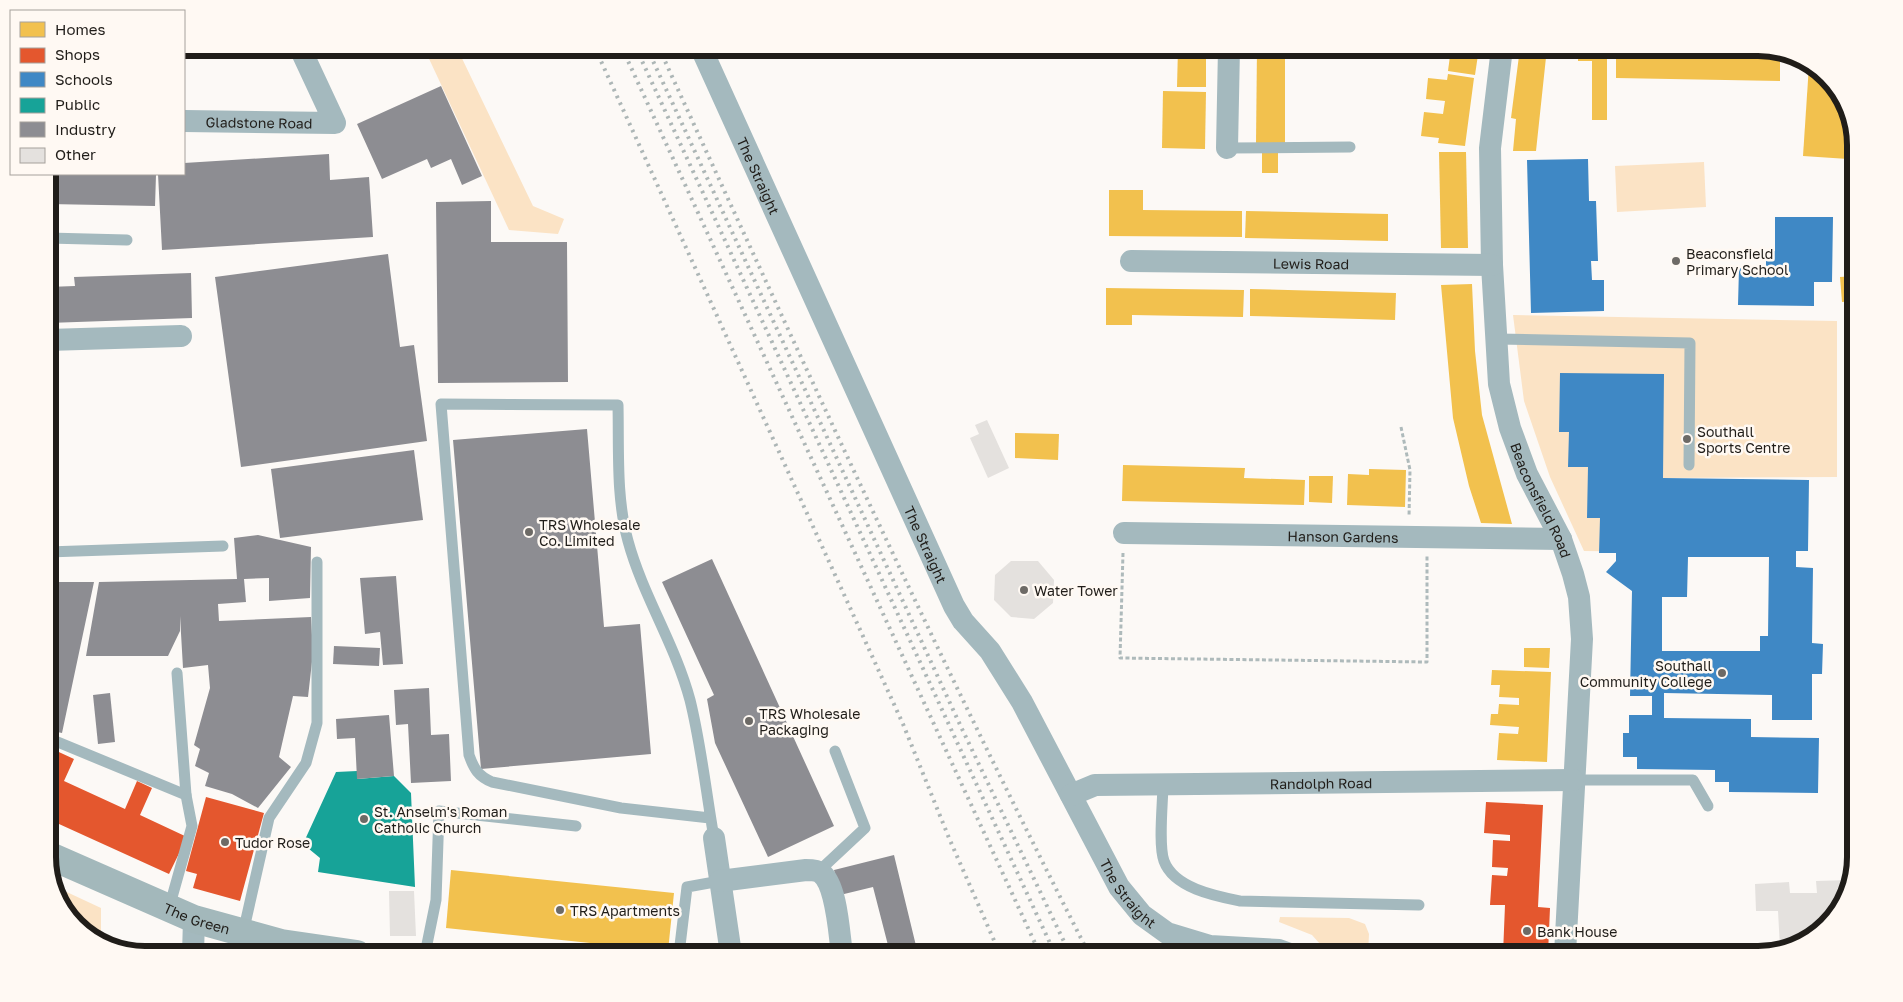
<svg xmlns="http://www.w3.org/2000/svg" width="1903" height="1002" viewBox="0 0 1903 1002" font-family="'Golos Text',sans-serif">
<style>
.green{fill:#fbe3c5}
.homes{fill:#f2c14e}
.shops{fill:#e4572e}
.schools{fill:#3f88c5;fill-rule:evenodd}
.public{fill:#17a398}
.industry{fill:#8d8d92}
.building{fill:#e4e1de}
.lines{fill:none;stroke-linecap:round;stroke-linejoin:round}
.path{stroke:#aebabb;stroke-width:3;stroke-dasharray:4 2.5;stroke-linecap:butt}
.lane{stroke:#a4b9be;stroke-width:11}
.street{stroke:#a4b9be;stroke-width:22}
.secondary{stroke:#a3b8bb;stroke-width:28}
.rail{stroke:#adb6b6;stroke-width:4;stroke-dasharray:2.5 5;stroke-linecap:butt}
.poi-dot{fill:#6d6a66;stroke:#fff9f3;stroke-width:2}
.labels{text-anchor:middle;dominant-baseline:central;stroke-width:5;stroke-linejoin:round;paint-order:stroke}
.street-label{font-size:14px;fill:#201d19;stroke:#fff9f3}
.poi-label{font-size:14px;fill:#201d19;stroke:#fff9f3;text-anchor:start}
.rim{fill:none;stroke:#201d19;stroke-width:6}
</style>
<rect width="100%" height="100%" fill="#fcf9f6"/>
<g class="green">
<polygon points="424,48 457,48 533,206 564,219 558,234 509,230"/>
<polygon points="1704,162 1706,207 1617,212 1615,166"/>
<polygon points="1513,315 1837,321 1837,477 1665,478 1664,552 1584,551 1550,477 1524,401"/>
<polygon points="56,887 101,908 101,944 64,911"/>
<polygon points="1280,917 1349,918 1365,924 1369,934 1368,954 1329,954 1312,935 1279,922"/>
</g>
<g class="homes">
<polygon points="1178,48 1206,48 1206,87 1177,87"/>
<polygon points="1257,48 1285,48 1285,143 1256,143"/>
<polygon points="1451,48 1479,48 1475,75 1448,71"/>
<polygon points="1520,48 1547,48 1536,151 1513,151 1516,119 1511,118"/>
<polygon points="1578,48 1607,48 1607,120 1592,120 1592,61 1578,61"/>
<polygon points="1616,53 1780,56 1780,81 1616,78"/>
<polygon points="1809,65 1839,91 1850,124 1848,159 1803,156"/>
<polygon points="1448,74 1474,78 1465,146 1438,143 1439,138 1421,136 1424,112 1443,114 1445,101 1426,99 1428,78 1447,80"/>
<polygon points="1163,91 1206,92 1205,149 1162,148"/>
<polygon points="1439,152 1466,152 1468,248 1441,248"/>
<rect x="1262" y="153" width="16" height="20"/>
<polygon points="1109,190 1143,190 1143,210 1242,211 1242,237 1109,236"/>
<polygon points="1246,211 1388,214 1388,241 1245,238"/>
<polygon points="1855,276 1855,301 1842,302 1840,277"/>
<polygon points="1472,284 1475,351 1482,415 1512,524 1481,523 1469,486 1453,418 1441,285"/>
<polygon points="1106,288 1244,290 1243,317 1132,315 1132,325 1106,325"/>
<polygon points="1250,289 1396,293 1395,320 1250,316"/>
<polygon points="1015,433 1059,434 1058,460 1015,458"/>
<polygon points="1123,465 1245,468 1244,478 1305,480 1304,505 1122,501"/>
<polygon points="1369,469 1406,470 1405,507 1347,505 1348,474 1369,475"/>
<polygon points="1309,476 1333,476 1332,503 1309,502"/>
<polygon points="1524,648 1550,648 1549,668 1524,667"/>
<polygon points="1492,670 1551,672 1547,762 1497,760 1499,733 1518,734 1519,727 1490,725 1491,714 1498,714 1499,704 1519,705 1519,698 1499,697 1500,685 1491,685"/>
<polygon points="451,870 674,893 668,951 446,928"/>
</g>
<g class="shops">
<polygon points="48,747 74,759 64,781 125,809 137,781 152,788 140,815 187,837 169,874 48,819"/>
<polygon points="206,797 264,813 240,901 193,888 197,874 186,871"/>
<polygon points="1486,802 1543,805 1538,907 1550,908 1548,954 1503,954 1505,905 1490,905 1492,875 1507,876 1508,868 1492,867 1493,840 1510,841 1510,835 1484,833"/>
<polygon points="1694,945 1757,948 1758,954 1691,954"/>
</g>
<g class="schools">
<polygon points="1588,159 1589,201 1596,201 1598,261 1591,261 1592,280 1604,280 1604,311 1531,313 1527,160"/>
<polygon points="1775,217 1833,217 1832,282 1814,282 1814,306 1738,305 1739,268 1766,268 1766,251 1775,251"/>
<path d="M1560,373L1664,374L1663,478L1809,480L1808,551H1796V567L1813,568L1812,643L1823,644L1822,674H1812V720H1772V695L1664,693V718L1751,719V737L1819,738L1818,793L1729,792V782H1715V770L1637,769V757H1623V733H1629V715H1652V696H1630L1632,591L1606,572L1616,561V553H1599L1600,518H1587L1588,467H1568L1569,432H1559ZM1688,557H1769L1768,636H1760V651H1662V597H1687Z"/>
</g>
<polygon class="public" points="357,771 357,779 394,776 411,793 415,887 318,872 320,858 303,844 336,772"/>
<g class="industry">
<polygon points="441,86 482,176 462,185 451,159 431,168 427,159 382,179 357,124"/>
<polygon points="329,154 330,180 369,177 373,237 162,250 158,174 184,174 184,163"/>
<polygon points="48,174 156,174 155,206 48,204"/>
<polygon points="491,201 491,242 567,242 568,382 438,383 436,202"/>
<polygon points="388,254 400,347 414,345 427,441 241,467 215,277"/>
<polygon points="191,273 192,318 48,323 48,287 75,286 74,277"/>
<polygon points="587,429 604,627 640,624 651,754 481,769 453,440"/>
<polygon points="414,450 423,520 280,538 271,469"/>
<polygon points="258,535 311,547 310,598 269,601 269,578 244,579 246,602 218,604 219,621 311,617 313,653 308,697 293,696 279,757 291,767 258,808 232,794 205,786 209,773 195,766 200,749 194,745 210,688 208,665 183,668 180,616 180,631 168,656 86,656 99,582 237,579 234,538"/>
<polygon points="712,559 834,826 768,857 715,743 707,699 714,695 662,582"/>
<polygon points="396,576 403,664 383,665 380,632 365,634 360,578"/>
<polygon points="48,582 94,582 62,733 48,730 50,686 48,685"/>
<polygon points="334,646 380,648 379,666 333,664"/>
<polygon points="429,688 431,735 449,734 451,781 411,783 408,724 396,725 394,690"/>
<polygon points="110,693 115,742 98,744 93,695"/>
<polygon points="389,715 394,776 357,779 355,738 337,739 336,719"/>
<polygon points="894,855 918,954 885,954 890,953 873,887 840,895 834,870"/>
</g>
<g class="building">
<polygon points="987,420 1009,468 988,478 970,438 979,434 975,425"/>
<polygon points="1011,561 1038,561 1054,580 1053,603 1034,619 1011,617 994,600 995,575"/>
<polygon points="1850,880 1845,900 1840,906 1836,907 1836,910 1812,938 1780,948 1778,911 1756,911 1755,884 1789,882 1790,893 1817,893 1816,881"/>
<polygon points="389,891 414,891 416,936 390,936"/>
</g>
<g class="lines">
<g class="path">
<polyline points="1401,427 1410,470 1409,517"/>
<polyline points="1123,553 1120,658 1427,662 1427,556"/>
</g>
<g class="lane">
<polyline points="1227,148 1350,147"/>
<polyline points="48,238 127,240"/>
<polyline points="1497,339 1690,343 1689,465"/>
<polyline points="48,552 223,546"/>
<polyline points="48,738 186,795"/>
<polyline points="1573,780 1693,780 1708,806"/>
<path d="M1163,783C1163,802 1158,845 1164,861C1174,888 1215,896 1240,901L1419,905"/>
<path d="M710,818L621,808L492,782C478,776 474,769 469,755L441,404L618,405C619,450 616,498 628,541C643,596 675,644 690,700C701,744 706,792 714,838"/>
<polyline points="819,871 865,828 835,751"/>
<polyline points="169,908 192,826 186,795 177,673"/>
<polyline points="243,933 269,818 306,763 317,723 317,562"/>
<polyline points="425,954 436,900 439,811 576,826"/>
<polyline points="679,954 687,887 720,881"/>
</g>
<g class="street">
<path id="s1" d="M701,48L954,606L963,621L990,651L1022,702L1119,887L1142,915L1167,933L1210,946L1279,950L1290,954"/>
<path id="s2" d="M1502,48L1490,148L1492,265L1499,384L1510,428L1527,474L1561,539L1573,574L1579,597L1582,639L1565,954"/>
<path id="s3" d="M184,121L335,123L300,48"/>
<polyline points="1227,148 1229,48"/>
<path id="s4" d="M1131,261L1492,265"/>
<polyline points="48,340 181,336"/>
<path id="s5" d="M1124,533L1561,539"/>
<path id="s6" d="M1071,795L1095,785L1573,780"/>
<polyline points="714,838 731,954"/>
<path d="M720,881L806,870C811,870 817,870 821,873C837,885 839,934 842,954"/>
<polyline points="193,954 194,919"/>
</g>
<path class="secondary" id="s7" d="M48,855L194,919L281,943L357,954"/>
<g class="rail">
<polyline points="595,48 903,724 949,838 1000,954"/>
<polyline points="622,48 1040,954"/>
<polyline points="636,48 1055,954"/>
<polyline points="647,48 962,729 1070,954"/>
<path d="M659,48C798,352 937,656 1089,954"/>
</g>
</g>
<g class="poi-dot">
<circle cx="1676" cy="261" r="5"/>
<circle cx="1687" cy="439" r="5"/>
<circle cx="529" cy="532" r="5"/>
<circle cx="1024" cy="590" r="5"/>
<circle cx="1722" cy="673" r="5"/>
<circle cx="749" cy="721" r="5"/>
<circle cx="364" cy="819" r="5"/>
<circle cx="225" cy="842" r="5"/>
<circle cx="560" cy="910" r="5"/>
<circle cx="1527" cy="931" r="5"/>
</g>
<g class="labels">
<g class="street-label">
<text stroke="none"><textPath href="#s3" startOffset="75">Gladstone Road</textPath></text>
<text stroke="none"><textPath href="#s1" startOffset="140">The Straight</textPath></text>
<text stroke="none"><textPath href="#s4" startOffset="180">Lewis Road</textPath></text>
<text stroke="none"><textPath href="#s2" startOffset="461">Beaconsfield Road</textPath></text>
<text stroke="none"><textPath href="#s5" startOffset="219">Hanson Gardens</textPath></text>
<text stroke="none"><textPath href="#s1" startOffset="545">The Straight</textPath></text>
<text stroke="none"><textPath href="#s6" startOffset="252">Randolph Road</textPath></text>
<text stroke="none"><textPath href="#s1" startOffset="950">The Straight</textPath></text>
<text stroke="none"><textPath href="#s7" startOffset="162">The Green</textPath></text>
</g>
<g class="poi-label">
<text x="1686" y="253">Beaconsfield<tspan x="1686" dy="16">Primary School</tspan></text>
<text x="1697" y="431">Southall<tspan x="1697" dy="16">Sports Centre</tspan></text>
<text x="539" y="524">TRS Wholesale<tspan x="539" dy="16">Co. Limited</tspan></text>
<text x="1034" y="590">Water Tower</text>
<text x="1712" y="665" text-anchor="end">Southall<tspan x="1712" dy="16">Community College</tspan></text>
<text x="759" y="713">TRS Wholesale<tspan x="759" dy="16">Packaging</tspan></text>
<text x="374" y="811">St. Anselm's Roman<tspan x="374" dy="16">Catholic Church</tspan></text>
<text x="235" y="842">Tudor Rose</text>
<text x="570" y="910">TRS Apartments</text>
<text x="1537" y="931">Bank House</text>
</g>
</g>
<path d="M0 0H1903V1002H0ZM145 56H1758A89 89 0 0 1 1847 145V857A89 89 0 0 1 1758 946H145A89 89 0 0 1 56 857V145A89 89 0 0 1 145 56Z" fill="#fff9f3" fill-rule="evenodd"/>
<path class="rim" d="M145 56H1758A89 89 0 0 1 1847 145V857A89 89 0 0 1 1758 946H145A89 89 0 0 1 56 857V145A89 89 0 0 1 145 56Z"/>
<rect x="10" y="10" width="175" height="165" fill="#fff9f3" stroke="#a6a19c"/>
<rect x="20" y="22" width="25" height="15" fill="#f2c14e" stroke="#a6a19c"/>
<text x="55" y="35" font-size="15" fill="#201d19">Homes</text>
<rect x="20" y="48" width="25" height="15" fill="#e4572e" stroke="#a6a19c"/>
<text x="55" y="60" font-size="15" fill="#201d19">Shops</text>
<rect x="20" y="72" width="25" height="15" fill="#3f88c5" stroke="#a6a19c"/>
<text x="55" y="85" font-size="15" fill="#201d19">Schools</text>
<rect x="20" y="98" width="25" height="15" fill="#17a398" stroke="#a6a19c"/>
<text x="55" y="110" font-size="15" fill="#201d19">Public</text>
<rect x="20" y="122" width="25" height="15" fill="#8d8d92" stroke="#a6a19c"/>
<text x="55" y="135" font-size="15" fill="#201d19">Industry</text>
<rect x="20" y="148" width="25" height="15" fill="#e4e1de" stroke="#a6a19c"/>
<text x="55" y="160" font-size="15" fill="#201d19">Other</text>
</svg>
